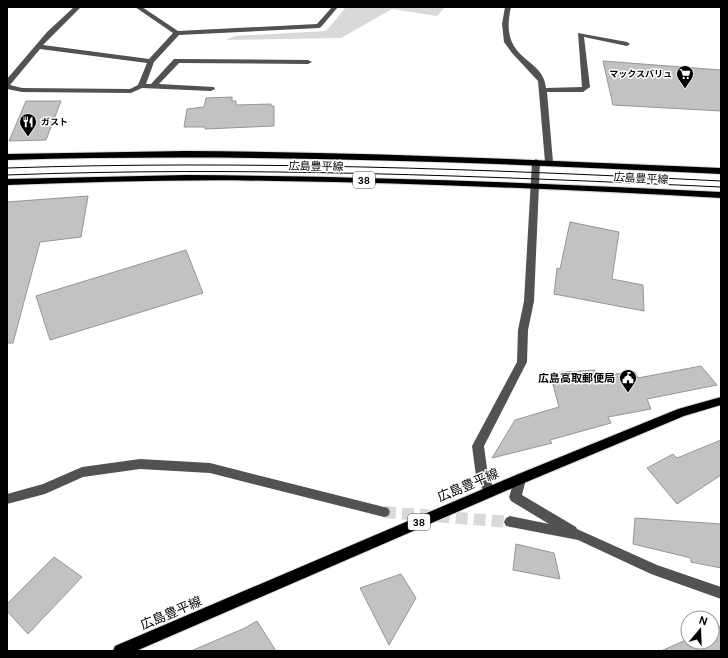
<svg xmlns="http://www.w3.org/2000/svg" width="728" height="658" viewBox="0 0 728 658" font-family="'DM Sans','Noto Sans JP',sans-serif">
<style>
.green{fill:#d9d9d9}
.building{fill:#c2c2c2;stroke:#969696}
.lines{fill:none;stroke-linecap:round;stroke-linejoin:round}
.minor-tunnel{stroke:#d9d9d9;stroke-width:12;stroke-dasharray:12 6;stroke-linecap:butt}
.major-casing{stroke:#dbdbdb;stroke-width:2}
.minor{fill:#525252;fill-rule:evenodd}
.major{fill:#000;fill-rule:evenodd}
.tram{stroke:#000;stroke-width:1}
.labels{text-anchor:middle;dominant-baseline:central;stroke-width:3;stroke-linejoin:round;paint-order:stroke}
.far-poi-label{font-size:9px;font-weight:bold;fill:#000;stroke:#fff;text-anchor:end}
.shield{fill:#fff;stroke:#4c4c4c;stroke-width:1}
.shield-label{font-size:10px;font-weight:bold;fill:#000}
.street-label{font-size:11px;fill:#000;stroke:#fff}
.poi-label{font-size:11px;font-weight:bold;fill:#000;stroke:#fff;text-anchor:end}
.near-street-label{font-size:13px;fill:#000;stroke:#fff}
</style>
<rect width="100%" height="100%" fill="#fff"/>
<polygon class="green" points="346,7 445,7 437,16 392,9 341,38 226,40 235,36 326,31"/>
<g class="building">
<polygon points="603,61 721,70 721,111 613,105"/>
<polygon points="232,97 232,101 236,101 236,105 271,104 271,106 274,106 274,126 205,129 205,127 184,127 187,109 204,107 206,98"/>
<polygon points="26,101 61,101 46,140 9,141"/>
<polygon points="88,196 81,237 40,242 13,343 7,343 7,202"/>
<polygon points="570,222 619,232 612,279 643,285 644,311 554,294 557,268 560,269"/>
<polygon points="186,250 203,293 50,340 36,296"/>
<polygon points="701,366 717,385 647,399 651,409 608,417 611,423 550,440 552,443 492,458 515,420 559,407 550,373 595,370 596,376 635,372 638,378"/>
<polygon points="721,440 721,475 677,504 647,468 673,454 677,458"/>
<polygon points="635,518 721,524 721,568 691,562 691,558 633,544"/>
<polygon points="516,544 554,553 560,579 513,570"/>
<polygon points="54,557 82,577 28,634 7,611 7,604"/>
<polygon points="401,574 416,598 389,645 360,588"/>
<polygon points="257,621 276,651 191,651 245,628"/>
<polygon points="721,626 721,651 661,651 688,639 688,642 712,642 712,630"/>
</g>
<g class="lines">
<polyline class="minor-tunnel" points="384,512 510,522"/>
<defs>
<g id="major">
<path d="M186,151C364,152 543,160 721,168V174C483,162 245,153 7,160V154Z"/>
<path d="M186,175C364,176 543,183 721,192V198C573,190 425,183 276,181C186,179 97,182 7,185V179Z"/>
<polygon points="721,397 721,405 684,416 524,483 136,651 113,651 115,646 516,475 678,409"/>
</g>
</defs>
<use href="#major" class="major-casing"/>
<g class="minor">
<path d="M74,7H81L43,45L149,59L173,33L135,7H142L178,31L317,24L332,7H338L321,27L319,28L179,35L154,62L146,84H151L174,59H177L308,60L312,62L308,64L179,63L159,84L214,87L215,89L211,91L142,88L131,93L22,92L7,89V79L47,32ZM40,49L147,63L138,85L130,89L22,88L10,85Z"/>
<path d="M505,7H511C498,63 543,55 546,88L582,87L578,33L627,42L630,44L627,46L584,37L590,87L583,92H547L553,162L552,164H546L545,162L538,81L512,53L504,42L502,24Z"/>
<polygon points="536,159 540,162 534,301 528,330 527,362 484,446 488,476 496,492 494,496 490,497 486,496 476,476 472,446 517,362 518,330 524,301 532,162"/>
<polygon points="140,459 210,463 384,507 388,508 390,512 388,516 384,517 210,473 140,469 83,477 45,494 7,504 7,494 43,484 82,467"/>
<polygon points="520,474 524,475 526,479 522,495 576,527 577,529 657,565 721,587 721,599 651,574 578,540 506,526 504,522 506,518 510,516 549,524 511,501 509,497 516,475"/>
</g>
<use href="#major" class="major"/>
<g class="tram">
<path d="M7,168C246,160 482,169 721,181"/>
<path d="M7,175C245,166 483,176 721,187"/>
</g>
</g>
<defs>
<symbol id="supermarket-pin" viewBox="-11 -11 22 30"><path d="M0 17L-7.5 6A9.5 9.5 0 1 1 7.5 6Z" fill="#000" stroke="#fff"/><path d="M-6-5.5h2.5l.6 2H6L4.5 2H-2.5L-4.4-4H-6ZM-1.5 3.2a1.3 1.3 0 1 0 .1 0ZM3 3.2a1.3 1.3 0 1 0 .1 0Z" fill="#fff"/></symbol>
<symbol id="restaurant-pin" viewBox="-11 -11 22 30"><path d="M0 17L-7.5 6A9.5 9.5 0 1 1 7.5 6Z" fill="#000" stroke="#fff"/><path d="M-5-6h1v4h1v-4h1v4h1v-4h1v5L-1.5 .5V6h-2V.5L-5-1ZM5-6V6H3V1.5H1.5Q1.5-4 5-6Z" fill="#fff"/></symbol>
<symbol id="civic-pin" viewBox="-11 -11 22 30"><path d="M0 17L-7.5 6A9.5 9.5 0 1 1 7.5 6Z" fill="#000" stroke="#fff"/><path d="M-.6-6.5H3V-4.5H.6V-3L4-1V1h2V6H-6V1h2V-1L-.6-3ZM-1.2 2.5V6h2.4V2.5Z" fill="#fff"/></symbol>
</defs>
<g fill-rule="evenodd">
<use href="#supermarket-pin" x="675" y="64" width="20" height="27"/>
<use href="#restaurant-pin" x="18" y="112" width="20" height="27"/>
<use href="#civic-pin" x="618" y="368" width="20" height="27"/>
</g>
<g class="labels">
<g class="far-poi-label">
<text x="672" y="74">マックスバリュ</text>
<text x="41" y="122" text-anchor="start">ガスト</text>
</g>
<g class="shield">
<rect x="353" y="172" width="22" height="16" rx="3"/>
<rect x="408" y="514" width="22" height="16" rx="3"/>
</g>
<g class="shield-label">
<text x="364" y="180">38</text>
<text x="419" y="522">38</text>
</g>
<g class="street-label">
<text transform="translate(316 166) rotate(1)">広島豊平線</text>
<text transform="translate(641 178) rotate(3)">広島豊平線</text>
</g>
<g class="poi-label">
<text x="615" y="378">広島高取郵便局</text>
</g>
<g class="near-street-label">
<text transform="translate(468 485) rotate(-23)">広島豊平線</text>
<text transform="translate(171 613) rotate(-23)">広島豊平線</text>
</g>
</g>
<rect width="728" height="658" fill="none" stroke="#000000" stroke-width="16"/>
<g transform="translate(700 630) rotate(19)"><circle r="19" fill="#ffffff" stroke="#999999"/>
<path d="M0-3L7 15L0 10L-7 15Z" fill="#000000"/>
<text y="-6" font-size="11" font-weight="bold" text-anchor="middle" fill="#000000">N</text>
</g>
</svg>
